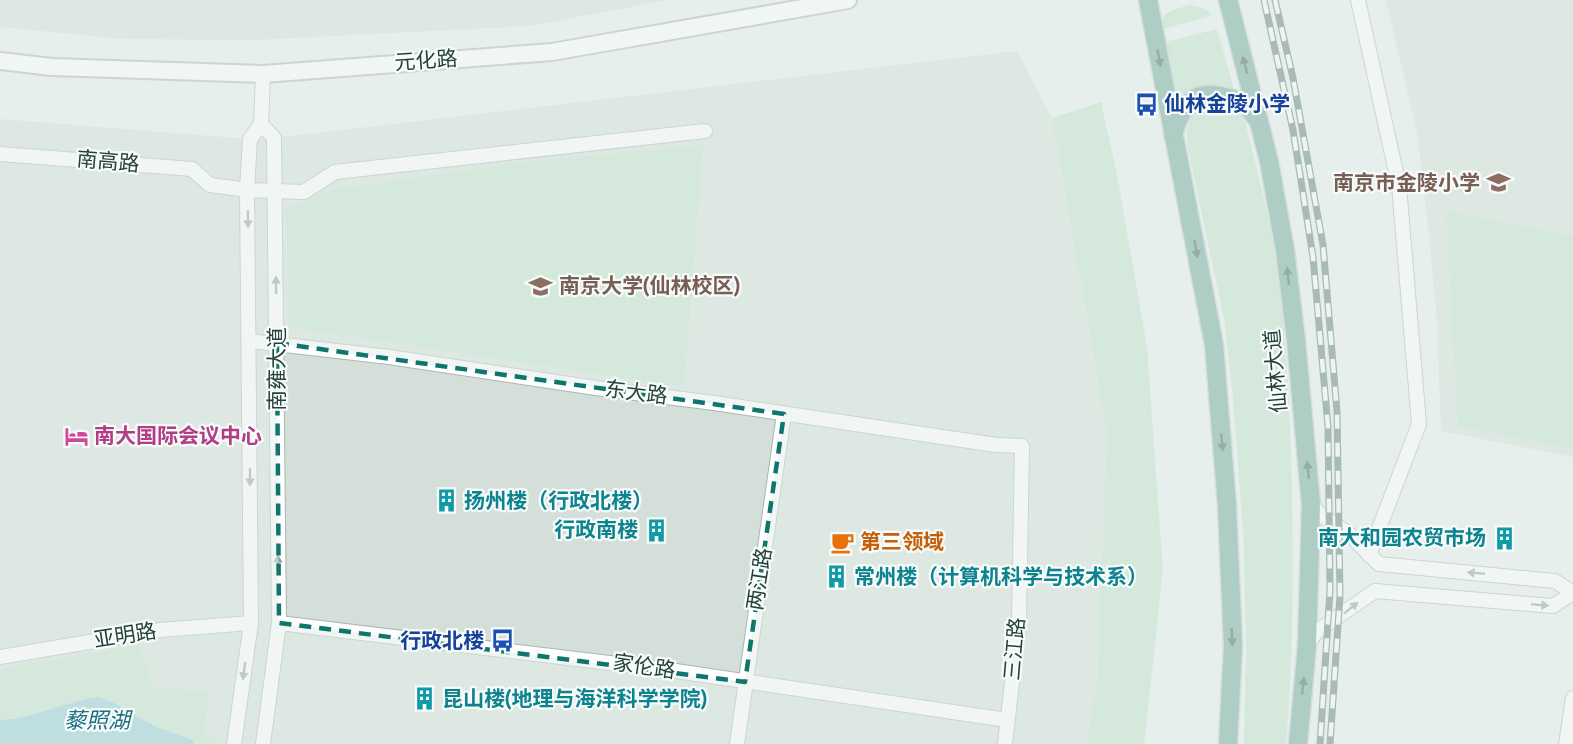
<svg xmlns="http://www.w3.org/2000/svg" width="1573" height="744" viewBox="0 0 1573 744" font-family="'Varela Round','Noto Sans SC',sans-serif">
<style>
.built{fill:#d4dfda}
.green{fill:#bfe0c8}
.water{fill:#8ec9d4}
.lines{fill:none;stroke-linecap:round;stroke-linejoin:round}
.minor-casing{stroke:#a8b8b2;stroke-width:16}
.tertiary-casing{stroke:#a8b8b2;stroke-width:20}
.primary-casing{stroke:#c2cac8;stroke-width:21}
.minor{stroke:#fff;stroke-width:14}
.tertiary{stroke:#fff;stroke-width:16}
.primary{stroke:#6aa596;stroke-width:18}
.rail-casing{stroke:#5f7d75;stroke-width:7}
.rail{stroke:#f7fbf9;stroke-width:4.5;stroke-dasharray:14;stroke-linecap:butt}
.oneway{fill:#365b51}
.oneway2{fill:#92a09c}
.marked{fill:none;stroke:#0f766e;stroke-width:4.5;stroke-dasharray:12 8;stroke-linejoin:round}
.labels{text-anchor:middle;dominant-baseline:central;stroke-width:4.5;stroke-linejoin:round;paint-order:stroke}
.street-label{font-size:21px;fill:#24423a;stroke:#f7fbf9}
.transit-label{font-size:21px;font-weight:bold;fill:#164399;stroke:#f7fbf9;text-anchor:start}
.education-label{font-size:21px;font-weight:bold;fill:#785e54;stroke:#f7fbf9;text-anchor:end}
.hotel-label{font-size:21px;font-weight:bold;fill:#b23c85;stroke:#f7fbf9;text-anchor:start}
.culture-label{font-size:21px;font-weight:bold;fill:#0d838f;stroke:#f7fbf9;text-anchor:start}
.food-label{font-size:21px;font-weight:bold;fill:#c56008;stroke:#f7fbf9;text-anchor:start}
.water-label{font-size:22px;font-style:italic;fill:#1c6f80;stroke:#f7fbf9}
</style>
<rect width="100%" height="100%" fill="#e6efeb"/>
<g class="built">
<polygon points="0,0 669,0 529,26 257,40 123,39 0,27"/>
<polygon points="1386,0 1573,0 1573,457 1441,431 1437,322 1429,233 1417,133"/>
<polygon points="1017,51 1052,118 1107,432 1097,685 1086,744 0,744 0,119 250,139 274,138"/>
</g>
<g class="green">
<path d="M1191,5C1201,7 1207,8 1212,16L1158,30C1162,11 1174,9 1191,5Z"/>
<path d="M1217,29L1234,89C1211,79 1198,93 1179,104L1162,43Z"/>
<polygon points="1101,102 1117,175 1147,347 1158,502 1163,570 1144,744 1086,744 1097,685 1107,432 1052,118"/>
<path d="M1217,102L1236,107L1244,117C1253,157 1265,197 1272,237C1285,308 1288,381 1291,454C1294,551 1294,647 1286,744H1244L1246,654L1244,544L1233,399L1224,318L1187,144C1186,119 1191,107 1217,102Z"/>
<polygon points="703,145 684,387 289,327 286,208 336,189 526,162"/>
<polygon points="1446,211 1573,236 1573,449 1458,426"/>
<polygon points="138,645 154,687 209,692 204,735 217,739 216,744 193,744 193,740 156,727 116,704 82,699 40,713 0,720 0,669"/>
</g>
<path class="water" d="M99,697L116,704L156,727L193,740V744H0V720C34,719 65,701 99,697Z"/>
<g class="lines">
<defs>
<g id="minor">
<polyline points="1358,0 1399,186 1419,424 1369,555"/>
<polyline points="261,124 274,138 279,623 263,744"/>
<polyline points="0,154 192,169 210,185 247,190 304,192 335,172 705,131"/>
<polyline points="249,341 389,357 596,388 714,403 996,445 1022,446 1019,620 1005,744"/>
<polyline points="1311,505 1321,515 1349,534 1379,564 1555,581 1573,593"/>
<polyline points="279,623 676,671 1007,720"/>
<polyline points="1307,645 1317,631 1375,591 1553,606 1573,593"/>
<polyline points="0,657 160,630 251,623"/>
<polyline points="234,744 251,623 247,190 250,139 261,124 263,74"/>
<polyline points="737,744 784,414"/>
<polyline points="1566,744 1573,698"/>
</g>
<polyline id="tertiary" points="0,61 52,67 263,74 552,52 848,0"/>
<g id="primary">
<polyline points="1148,0 1214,345 1227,506 1233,646 1228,744"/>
<polyline points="1228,0 1269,161 1285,250 1296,340 1311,505 1307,645 1298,744"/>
<path d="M1173,135C1186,89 1205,89 1245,103L1257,119"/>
</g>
</defs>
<use href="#minor" class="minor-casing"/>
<use href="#tertiary" class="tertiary-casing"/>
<use href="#primary" class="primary-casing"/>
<use href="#minor" class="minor"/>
<use href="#tertiary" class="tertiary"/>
<use href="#primary" class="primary"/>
<defs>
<g id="rail">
<polyline points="1264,0 1293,130 1313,257 1328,427 1330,590 1320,744"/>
<polyline points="1275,0 1293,78 1323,245 1337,411 1340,596 1330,744"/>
</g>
</defs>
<use href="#rail" class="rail-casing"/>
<use href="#rail" class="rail"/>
</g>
<defs><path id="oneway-solid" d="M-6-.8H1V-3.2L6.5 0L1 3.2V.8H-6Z" transform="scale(1.5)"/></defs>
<g class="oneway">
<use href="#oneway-solid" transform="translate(1159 58) rotate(80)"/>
<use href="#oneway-solid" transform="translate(1245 65) rotate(-104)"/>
<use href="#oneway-solid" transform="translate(1196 249) rotate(79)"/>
<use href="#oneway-solid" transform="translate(1288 276) rotate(-97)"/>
<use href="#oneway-solid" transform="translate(1222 442) rotate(85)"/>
<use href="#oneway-solid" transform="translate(1308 470) rotate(-96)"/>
<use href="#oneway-solid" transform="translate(1232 637) rotate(88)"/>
<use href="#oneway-solid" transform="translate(1303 686) rotate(-84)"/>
</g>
<g class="oneway2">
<use href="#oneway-solid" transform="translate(248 219) rotate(89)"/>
<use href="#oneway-solid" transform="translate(276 285) rotate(-91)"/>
<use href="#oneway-solid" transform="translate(250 477) rotate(90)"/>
<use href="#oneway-solid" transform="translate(278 564) rotate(-91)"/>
<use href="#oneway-solid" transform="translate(1476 573) rotate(-175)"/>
<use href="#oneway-solid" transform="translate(1540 605) rotate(5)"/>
<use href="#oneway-solid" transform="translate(1351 608) rotate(-39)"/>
<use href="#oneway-solid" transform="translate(244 671) rotate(98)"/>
</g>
<path d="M0 0H1573V744H0ZM277,343L784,414L745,682L279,623Z" fill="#e6efeb" fill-opacity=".55" fill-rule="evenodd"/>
<path class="marked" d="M277,343L784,414L745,682L279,623Z"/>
<defs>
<symbol id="bus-bare" viewBox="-9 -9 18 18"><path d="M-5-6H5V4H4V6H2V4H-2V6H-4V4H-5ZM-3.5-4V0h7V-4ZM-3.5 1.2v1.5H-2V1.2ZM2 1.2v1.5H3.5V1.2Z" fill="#1a4fb4" stroke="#f7fbf9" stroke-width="2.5" paint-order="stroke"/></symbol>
<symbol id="school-bare" viewBox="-9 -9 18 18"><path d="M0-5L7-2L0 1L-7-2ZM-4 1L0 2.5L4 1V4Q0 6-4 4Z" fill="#8d6e63" stroke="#f7fbf9" stroke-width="2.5" paint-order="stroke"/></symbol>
<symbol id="university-bare" viewBox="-9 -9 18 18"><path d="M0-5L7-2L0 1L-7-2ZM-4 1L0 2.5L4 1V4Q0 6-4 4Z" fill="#8d6e63" stroke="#f7fbf9" stroke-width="2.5" paint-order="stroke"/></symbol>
<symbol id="hotel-bare" viewBox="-9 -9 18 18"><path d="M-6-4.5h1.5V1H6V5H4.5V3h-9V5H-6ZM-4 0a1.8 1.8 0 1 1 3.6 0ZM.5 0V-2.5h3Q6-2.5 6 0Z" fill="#d1479c" stroke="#f7fbf9" stroke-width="2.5" paint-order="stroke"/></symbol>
<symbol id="building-bare" viewBox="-9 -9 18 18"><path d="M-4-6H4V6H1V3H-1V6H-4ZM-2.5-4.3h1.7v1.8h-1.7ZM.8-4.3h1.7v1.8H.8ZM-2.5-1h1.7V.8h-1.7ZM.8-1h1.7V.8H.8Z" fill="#0f9aa8" stroke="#f7fbf9" stroke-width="2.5" paint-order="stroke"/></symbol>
<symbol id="cafe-bare" viewBox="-9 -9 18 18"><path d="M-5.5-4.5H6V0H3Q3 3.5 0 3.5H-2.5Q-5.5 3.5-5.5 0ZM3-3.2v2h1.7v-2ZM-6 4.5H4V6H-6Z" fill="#e8710a" stroke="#f7fbf9" stroke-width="2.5" paint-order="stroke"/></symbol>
</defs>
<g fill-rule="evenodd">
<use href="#bus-bare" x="1130" y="88" width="33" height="33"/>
<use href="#school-bare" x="1482" y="166" width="33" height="33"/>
<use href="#university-bare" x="524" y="270" width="33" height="33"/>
<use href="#hotel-bare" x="60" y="420" width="33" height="33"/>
<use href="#building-bare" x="430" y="484" width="33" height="33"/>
<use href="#building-bare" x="640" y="514" width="33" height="33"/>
<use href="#building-bare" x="1488" y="522" width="33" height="33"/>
<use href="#cafe-bare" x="826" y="526" width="33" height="33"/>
<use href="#building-bare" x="820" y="560" width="33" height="33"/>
<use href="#bus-bare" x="486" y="624" width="33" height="33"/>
<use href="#building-bare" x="408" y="682" width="33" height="33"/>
</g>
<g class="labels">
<g class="street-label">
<text transform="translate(426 61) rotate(-4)">元化路</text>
<text transform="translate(108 162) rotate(5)">南高路</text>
<text transform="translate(277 369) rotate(-90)">南雍大道</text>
<text transform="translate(1276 371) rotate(-95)">仙林大道</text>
<text transform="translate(636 393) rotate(7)">东大路</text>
<text transform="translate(760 579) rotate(-81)">两江路</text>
<text transform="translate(125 636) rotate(-9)">亚明路</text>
<text transform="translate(1015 649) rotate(-85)">三江路</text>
<text transform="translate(644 667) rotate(8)">家伦路</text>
</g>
<g class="transit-label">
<text x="1164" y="104">仙林金陵小学</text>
<text x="484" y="641" text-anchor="end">行政北楼</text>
</g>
<g class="education-label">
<text x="1480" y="183">南京市金陵小学</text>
<text x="559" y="286" text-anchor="start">南京大学(仙林校区)</text>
</g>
<g class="hotel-label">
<text x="94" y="436">南大国际会议中心</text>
</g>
<g class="culture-label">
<text x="464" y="501">扬州楼（行政北楼）</text>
<text x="638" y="530" text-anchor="end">行政南楼</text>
<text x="1486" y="538" text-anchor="end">南大和园农贸市场</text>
<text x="854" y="577">常州楼（计算机科学与技术系）</text>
<text x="442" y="699">昆山楼(地理与海洋科学学院)</text>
</g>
<g class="food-label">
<text x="860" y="542">第三领域</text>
</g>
<g class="water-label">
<text x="97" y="721">藜照湖</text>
</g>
</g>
</svg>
